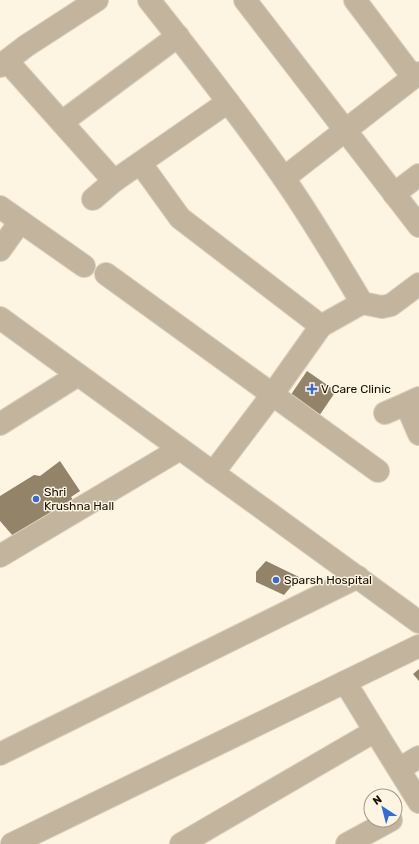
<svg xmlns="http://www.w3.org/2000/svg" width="419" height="844" viewBox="0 0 419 844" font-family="Rubik,sans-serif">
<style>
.building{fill:#938369}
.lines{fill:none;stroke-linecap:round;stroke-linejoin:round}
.minor-casing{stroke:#d9d0bf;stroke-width:24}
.minor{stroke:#c2b49d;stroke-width:22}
.poi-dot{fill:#316cda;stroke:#fef4e2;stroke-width:1.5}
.labels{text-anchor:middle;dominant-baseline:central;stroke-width:3;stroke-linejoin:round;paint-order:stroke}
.poi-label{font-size:12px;fill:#161006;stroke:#fef4e2;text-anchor:start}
</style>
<rect width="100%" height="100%" fill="#fef4e2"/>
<g class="building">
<polygon points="307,371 336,391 319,416 290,396"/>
<polygon points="60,461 80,491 71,497 73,500 13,536 0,521 0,496 34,475 40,476"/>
<polygon points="266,561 299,577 284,595 256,582 256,572"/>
<polygon points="419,669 419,681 413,674"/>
</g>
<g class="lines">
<defs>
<g id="minor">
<path d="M149,0C195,58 241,117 283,177C311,217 337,261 362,303L321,326L272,395L213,473"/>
<polyline points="245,0 419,226"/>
<polyline points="355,0 413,77"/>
<polyline points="7,61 114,181 228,102"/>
<polyline points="0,66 26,46 97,0"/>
<polyline points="62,122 178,36"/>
<polyline points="141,164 180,218 321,326"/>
<polyline points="284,178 419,73"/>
<polyline points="394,194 419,175"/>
<polyline points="93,199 114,181"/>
<polyline points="0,207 84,266"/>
<polyline points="0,250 20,222"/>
<polyline points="106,274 378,471"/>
<polyline points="362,303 382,307 391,305 419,284"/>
<polyline points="0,318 419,622"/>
<polyline points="419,398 406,404 419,434"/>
<polyline points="385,413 406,404"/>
<polyline points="0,424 78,375"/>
<polyline points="0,556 180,449"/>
<polyline points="345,682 375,731"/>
<polyline points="0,754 358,577"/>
<polyline points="399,769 419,757"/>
<polyline points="12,844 419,646"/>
<polyline points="181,844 375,731 419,802"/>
<polyline points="347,844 391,820"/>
</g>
</defs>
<use href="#minor" class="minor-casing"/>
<use href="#minor" class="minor"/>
</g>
<g class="poi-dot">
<path d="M310 383h4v4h4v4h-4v4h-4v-4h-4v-4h4z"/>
<circle cx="36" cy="499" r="4"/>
<circle cx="276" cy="580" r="4"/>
</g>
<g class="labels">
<g class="poi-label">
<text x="321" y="389">V Care Clinic</text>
<text x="44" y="492">Shri<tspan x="44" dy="14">Krushna Hall</tspan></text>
<text x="284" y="580">Sparsh Hospital</text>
</g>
</g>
<g transform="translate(383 808) rotate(324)"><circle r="19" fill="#fef4e2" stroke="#a1998a"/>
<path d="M0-3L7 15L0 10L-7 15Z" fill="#316cda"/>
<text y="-6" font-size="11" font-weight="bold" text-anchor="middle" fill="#161006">N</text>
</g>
</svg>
